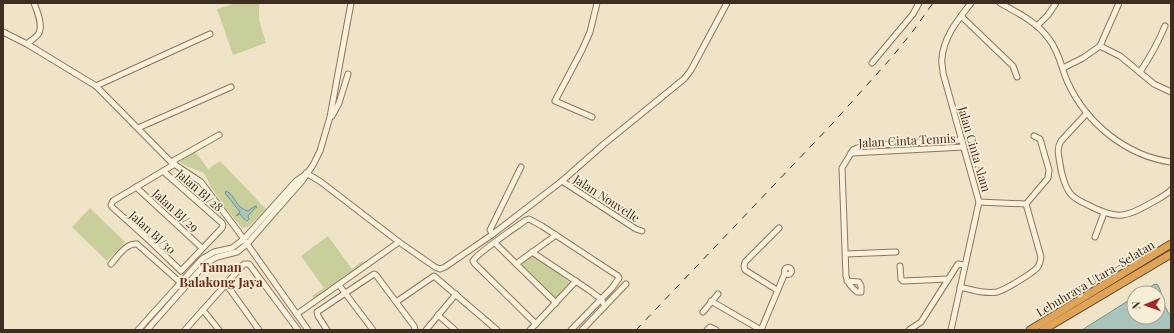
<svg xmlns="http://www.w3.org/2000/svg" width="1174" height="333" viewBox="0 0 1174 333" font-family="'Playfair Display',serif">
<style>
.green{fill:#c9cf9b}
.water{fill:#a9c4bc;stroke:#6f938a}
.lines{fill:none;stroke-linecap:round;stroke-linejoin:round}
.minor-casing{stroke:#8d765c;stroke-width:7}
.highway-casing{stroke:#5b4430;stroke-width:9}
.minor{stroke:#faf1dc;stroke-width:5}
.highway{stroke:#e0a458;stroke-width:7}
.rail{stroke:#3d2e20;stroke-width:1;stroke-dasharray:7 7;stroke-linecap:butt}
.labels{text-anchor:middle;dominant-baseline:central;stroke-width:3.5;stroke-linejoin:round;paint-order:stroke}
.street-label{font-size:12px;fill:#3d2e20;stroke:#f7eed8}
.neighbourhood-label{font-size:13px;font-weight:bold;fill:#6b2e1e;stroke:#f7eed8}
</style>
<rect width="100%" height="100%" fill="#f0e4c8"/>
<g class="green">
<polygon points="235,3 259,3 259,20 266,43 233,55 217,9"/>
<polygon points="194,150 208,169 220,161 266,209 248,227 242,228 224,206 211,187 204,173 188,167 180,162 181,159"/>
<polygon points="90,208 125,242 107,261 72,227"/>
<polygon points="328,236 352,269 362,261 365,265 315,300 312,296 324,288 301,256"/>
<path d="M534,256L569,282L570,284L557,300L522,265C523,259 528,257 534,256Z"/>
</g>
<g class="water">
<path d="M226,191C236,195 235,208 248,211L255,206L257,207L255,208L248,216L249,219L247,221L244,219L240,214L236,216L240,212L225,193Z"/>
<path d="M1157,284C1161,289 1161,295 1163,301C1165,306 1167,312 1171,316V330H1082L1134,297V317H1158V293H1140L1153,285Z"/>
</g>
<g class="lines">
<defs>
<g id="minor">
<path d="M1000,3C1018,13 1037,22 1049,39C1060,53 1061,68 1068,83C1087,124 1127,156 1171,162"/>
<polyline points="961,16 1013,66 1017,77"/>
<polyline points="1037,26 1048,15 1056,3"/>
<polyline points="3,32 27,44 96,86 171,162 201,182 238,231 308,330"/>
<path d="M27,44C30,41 37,37 39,33C43,24 37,11 34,3"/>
<polyline points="1100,46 1120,56 1154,84 1171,92"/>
<polyline points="872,63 913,14 919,3"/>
<polyline points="1063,68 1083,58 1100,46 1119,3"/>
<path d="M1140,72C1150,57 1158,43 1165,26"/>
<polyline points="96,86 210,34"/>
<path d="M1087,113L1061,141C1056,149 1059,156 1060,164C1061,172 1065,187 1070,193C1074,199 1082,202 1088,205C1115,219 1124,219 1151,203C1158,199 1165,196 1171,190"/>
<polyline points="332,116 339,103 348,74"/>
<polyline points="592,117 555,101 582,50 590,32 597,3"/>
<polyline points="138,128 231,87"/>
<polyline points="851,153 964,147"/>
<polyline points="171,162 219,135"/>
<polyline points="163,171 222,223 223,225 222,228 181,271 152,243 112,207 111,205 113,201 175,164"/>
<polyline points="306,173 321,182 399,242 435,267 440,269 445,267 493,234 562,181 604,144 684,79 691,70 727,3"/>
<polyline points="562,181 636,229 642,231"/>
<polyline points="136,187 202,248"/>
<polyline points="1026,204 1048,178 1049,170 1040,139 1034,136"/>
<polyline points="493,234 490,230 521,167"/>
<polyline points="1095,237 1104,213"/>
<polyline points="495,243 556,303"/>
<polyline points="532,252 589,290 601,299 605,306"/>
<polyline points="846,254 896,252"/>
<path d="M111,264C118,256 126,243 137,244L182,284"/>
<polyline points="516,264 556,235"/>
<polyline points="900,266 901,279 903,281 948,279"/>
<circle cx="788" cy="271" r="3.5"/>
<path d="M847,281L859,282L861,286V292H857C852,288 847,283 846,276L842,168L853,150L857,148L864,146L962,140"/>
<polyline points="226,284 259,330"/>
<polyline points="339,285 373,330"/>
<path d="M960,287C972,290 985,294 997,292C1005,290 1031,274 1037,268C1040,265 1040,261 1041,257L1026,204L979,202"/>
<polyline points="777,290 745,270 744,266 745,262 779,228"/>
<polyline points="399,300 434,276 497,330"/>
<polyline points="711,301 761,330"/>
<polyline points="203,310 219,330"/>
<polyline points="703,312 718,294"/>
<polyline points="297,314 399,242"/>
<polyline points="438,315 455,330"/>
<path d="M536,324L475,264L473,261C478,252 515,228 526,220L529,219L542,226L618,276L619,278L612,288L571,330"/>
<polyline points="138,330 202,259 214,252 232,248 244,239 296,181 306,174"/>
<polyline points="147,330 206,263 217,257 237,252 247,244 302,181 313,165 320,151 330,117 351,3"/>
<polyline points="185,330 244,264 249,264 298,330"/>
<polyline points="327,330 318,316 317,312 374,274 376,275 414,326 415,330"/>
<polyline points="426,330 456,294"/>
<polyline points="530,330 576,281"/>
<polyline points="582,330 626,284"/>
<polyline points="707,330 710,327 716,330"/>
<polyline points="761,330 785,273"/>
<polyline points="909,330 921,322 958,264 964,265"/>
<path d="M951,330L979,202L943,73C943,68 941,63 942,58C944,36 958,20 971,3"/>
</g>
<g id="highway">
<polyline points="1030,330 1171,244"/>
<polyline points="1043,330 1171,254"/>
</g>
</defs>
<use href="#minor" class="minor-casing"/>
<use href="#highway" class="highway-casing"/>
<use href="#minor" class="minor"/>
<use href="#highway" class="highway"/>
<polyline class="rail" points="636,330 832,124 892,57 913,31 933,3"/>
</g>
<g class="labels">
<g class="street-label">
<text transform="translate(907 140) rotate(-3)">Jalan Cinta Tennis</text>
<text transform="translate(975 149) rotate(74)">Jalan Cinta Alam</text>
<text transform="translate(200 190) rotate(41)">Jalan BJ/28</text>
<text transform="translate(607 198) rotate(33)">Jalan Nouvelle</text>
<text transform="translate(176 210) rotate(42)">Jalan BJ/29</text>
<text transform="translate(153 232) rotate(42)">Jalan BJ/30</text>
<text transform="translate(1095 278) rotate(-31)">Lebuhraya Utara–Selatan</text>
</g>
<g class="neighbourhood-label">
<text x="221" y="266">Taman<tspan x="221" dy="15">Balakong Jaya</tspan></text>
</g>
</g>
<rect width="1174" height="333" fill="none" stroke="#3d2e20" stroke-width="8"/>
<g transform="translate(1146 305) rotate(268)"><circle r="19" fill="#f7eed8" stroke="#ada18e"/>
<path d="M0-3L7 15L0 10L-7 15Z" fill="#9e2a2b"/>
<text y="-6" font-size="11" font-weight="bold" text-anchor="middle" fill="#3d2e20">N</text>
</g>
</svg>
